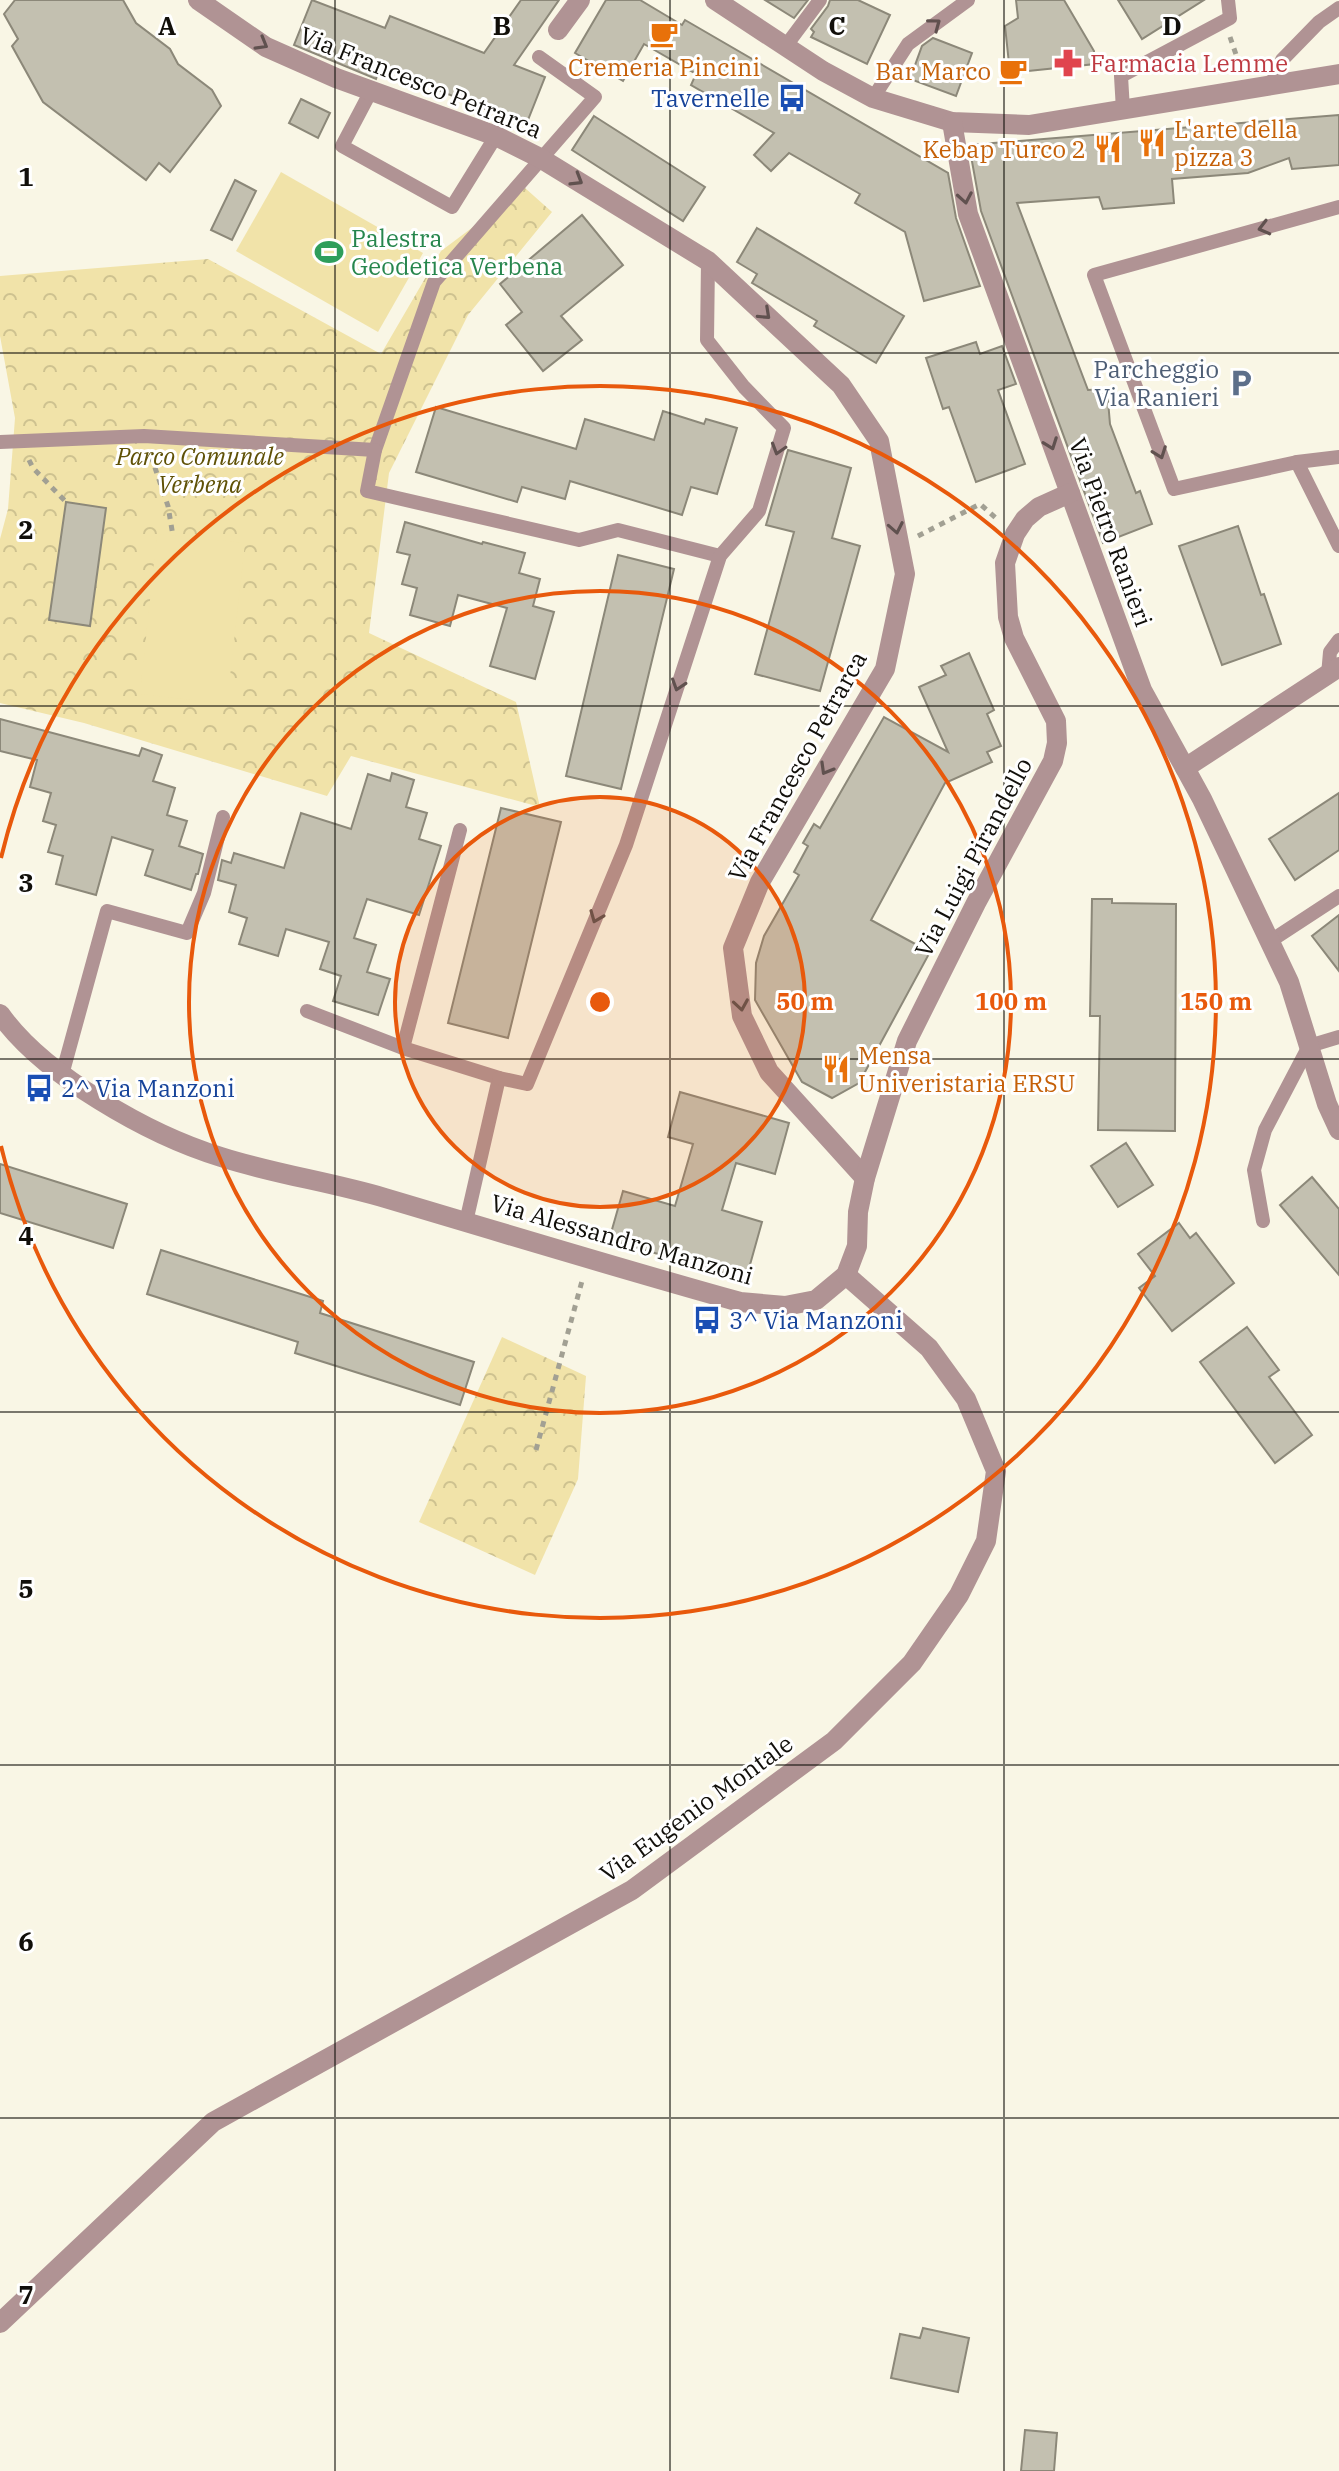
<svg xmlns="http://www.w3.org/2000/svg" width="1339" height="2471" viewBox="0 0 1339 2471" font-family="'IBM Plex Serif',serif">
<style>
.park{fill:url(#park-crowns)}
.pitch{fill:#f1e3a9}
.building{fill:#c3c0b0;stroke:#8c8879;stroke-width:2}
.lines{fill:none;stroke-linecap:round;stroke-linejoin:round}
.path{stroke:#a2a093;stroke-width:5;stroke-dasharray:6 6;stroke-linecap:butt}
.service{stroke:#b09394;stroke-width:14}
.pedestrian{stroke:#b09394;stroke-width:20}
.minor{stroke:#b09394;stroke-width:20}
.tertiary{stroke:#b09394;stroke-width:20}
.oneway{stroke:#60514f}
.grid{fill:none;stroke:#110f0a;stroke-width:2;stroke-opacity:0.55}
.ring{fill:none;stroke:#e8590c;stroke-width:4}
.labels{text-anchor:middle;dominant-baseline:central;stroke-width:6;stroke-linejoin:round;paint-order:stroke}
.health-label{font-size:24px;fill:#be3a42;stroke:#fff;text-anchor:start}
.food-label{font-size:24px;fill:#c56008;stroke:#fff;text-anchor:end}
.street-label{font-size:24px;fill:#110f0a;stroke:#fff}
.transit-label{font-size:24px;fill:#164399;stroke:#fff;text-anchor:start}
.leisure-label{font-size:24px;fill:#27864d;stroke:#fff;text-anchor:start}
.service-label{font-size:24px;fill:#4e5e75;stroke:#fff;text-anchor:end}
.park-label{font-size:24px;font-style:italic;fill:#5f5106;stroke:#fff}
.grid-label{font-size:26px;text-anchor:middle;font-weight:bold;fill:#110f0a;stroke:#fff;stroke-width:6;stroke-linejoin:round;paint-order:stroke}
.centre{fill:#e8590c;stroke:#fff;stroke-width:4}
.ring-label{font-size:24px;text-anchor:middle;font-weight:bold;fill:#e8590c;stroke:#fff;stroke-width:6;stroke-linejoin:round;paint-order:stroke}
</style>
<defs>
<pattern id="park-crowns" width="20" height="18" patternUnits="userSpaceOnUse" patternTransform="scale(2)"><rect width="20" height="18" fill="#f1e3a9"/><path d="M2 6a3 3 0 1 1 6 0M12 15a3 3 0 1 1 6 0" fill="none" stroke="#cec290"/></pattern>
</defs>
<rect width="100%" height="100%" fill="#f9f6e5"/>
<g class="park">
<polygon points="525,188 552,212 468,315 389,473 369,633 516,702 540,807 351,756 327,796 84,723 0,703 0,539 8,509 15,418 0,336 0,276 208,259 381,354 441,251"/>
<polygon points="502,1337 586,1376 578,1479 535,1575 419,1522"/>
</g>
<g class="pitch">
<polygon points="281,172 423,253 378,332 236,251"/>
<polygon points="157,534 245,543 227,704 140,694"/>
</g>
<g class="building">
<polygon points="15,0 123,0 136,23 170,49 178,64 212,90 221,106 170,172 159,163 146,180 43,102 12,46 18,39 4,14"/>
<polygon points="312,0 385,28 390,16 484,53 521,0 559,0 514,65 545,77 526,125 380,67 376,79 294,45"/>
<polygon points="606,0 640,0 682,25 685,20 948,173 956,218 980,286 924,301 905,232 855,203 860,194 789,153 771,171 754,155 774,133 691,85 696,74 644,44 623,81 575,53"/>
<polygon points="765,0 808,0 794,18"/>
<polygon points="830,0 858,0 890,15 867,64 811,37 814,32 811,29 828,6"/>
<polygon points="1016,0 1064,0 1094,51 1095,64 1010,73 1005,26 1018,18"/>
<polygon points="1118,0 1204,0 1142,39"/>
<polygon points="933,38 972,53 956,96 910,79 922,46"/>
<polygon points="301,99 330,113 318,138 289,123"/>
<polygon points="1339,115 1339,165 1292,169 1289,158 1248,173 1172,179 1174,203 1103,209 1099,197 1017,203 1088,390 1107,389 1110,424 1136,493 1140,491 1152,524 1103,543 981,211 969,145"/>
<polygon points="594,116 705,187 683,221 572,150"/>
<polygon points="235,180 256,191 232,240 211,230"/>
<polygon points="582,215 623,265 561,316 582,340 543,371 506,325 522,312 500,284"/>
<polygon points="757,228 904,316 876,363 814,326 817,321 752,283 757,274 737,262"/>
<polygon points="976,342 980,354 1002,346 1016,384 998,390 1025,464 976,482 949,407 943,409 926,358"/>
<polygon points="436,407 576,449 585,419 654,440 663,411 704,424 706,419 737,428 717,494 691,487 682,515 570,481 565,499 522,487 517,502 416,472"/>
<polygon points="788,450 851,468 832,538 860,546 820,691 755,674 794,532 766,525"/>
<polygon points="66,502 106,508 90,626 49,620"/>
<polygon points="405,522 482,544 483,542 525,553 519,573 540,579 533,606 554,612 535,679 490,666 507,608 458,595 450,626 410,615 417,588 402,584 410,555 397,552"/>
<polygon points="1238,526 1261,595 1264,594 1281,644 1222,665 1179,546"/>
<polygon points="618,555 674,569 621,789 566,776"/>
<polygon points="969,653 994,710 987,714 1001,746 987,752 992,762 945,783 871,920 930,952 859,1083 832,1098 802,1082 755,1000 756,963 764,936 799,875 794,872 808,846 803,843 814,824 820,828 884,717 948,752 919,687 946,675 941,666"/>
<polygon points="0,719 139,756 142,748 162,755 153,781 175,788 167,815 187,821 179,846 203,854 198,874 196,874 191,890 145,875 153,850 112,837 96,895 56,884 63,856 48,852 56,825 43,821 51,793 30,787 37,760 0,751"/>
<polygon points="392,773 414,780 406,807 427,813 419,839 441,846 419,915 367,899 354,938 376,945 367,972 390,979 378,1015 333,1001 341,976 320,969 329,942 286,929 278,956 239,944 247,918 229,912 236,885 218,880 222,860 231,863 234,853 284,868 301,813 351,829 368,774 390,781"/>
<polygon points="1339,793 1339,850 1295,880 1269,839"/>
<polygon points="501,808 561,822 508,1038 448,1023"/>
<polygon points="1092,899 1112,899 1112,903 1176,904 1175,1131 1098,1130 1100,1016 1090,1016"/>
<polygon points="1339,915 1339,971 1312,936"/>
<polygon points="680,1092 789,1123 775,1174 736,1163 722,1210 762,1222 746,1279 609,1240 623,1191 675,1206 693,1144 668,1137"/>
<polygon points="1126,1143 1153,1185 1118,1207 1091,1166"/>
<polygon points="0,1164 127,1204 113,1248 0,1213"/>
<polygon points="1312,1177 1339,1209 1339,1275 1280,1205"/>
<polygon points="1179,1223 1190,1238 1196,1233 1234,1283 1172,1331 1139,1288 1155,1276 1138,1254"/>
<polygon points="161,1250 323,1301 320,1313 474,1362 460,1405 295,1353 298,1342 147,1294"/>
<polygon points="1247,1327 1279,1370 1269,1377 1312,1435 1275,1463 1200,1362"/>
<polygon points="923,2328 969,2338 958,2392 891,2378 900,2334 920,2338"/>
<polygon points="1025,2430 1057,2433 1054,2471 1021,2471"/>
</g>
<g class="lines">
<g class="path">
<polyline points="1230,37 1241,69"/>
<polyline points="151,456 168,506 173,536"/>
<polyline points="29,460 33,468 66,502"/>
<polyline points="918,536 980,504 998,520"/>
<polyline points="536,1450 582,1281"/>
</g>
<g class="service">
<polyline points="785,47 820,0"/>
<polyline points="1271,85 1282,60 1319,22 1339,8"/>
<polyline points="371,91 342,146 452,207 496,136"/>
<polyline points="873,98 908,44 968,0"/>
<polyline points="1123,110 1121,76 1230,18 1228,0"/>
<polyline points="1339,207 1094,275 1174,489 1297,462 1339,546"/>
<polyline points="0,442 144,436 375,450 434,282 595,97 539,57"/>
<polyline points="375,450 367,491 579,540 618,530 720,556"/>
<polyline points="1297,462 1339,457"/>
<polyline points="1328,675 1330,652 1339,640"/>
<polyline points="1269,942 1339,896"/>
<polyline points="307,1011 403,1048 499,1078 466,1222"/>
<polyline points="403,1048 460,830"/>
<polyline points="62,1075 107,911 187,933 204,893 223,817"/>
<polyline points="499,1078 527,1084 626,845 720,556 759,511 784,428 744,387 707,340 708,261"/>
<polyline points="1263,1221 1254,1170 1265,1130 1309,1046 1339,1037"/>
</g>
<polyline class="pedestrian" points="558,30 580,0"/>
<g class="minor">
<polyline points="198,0 266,47 336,78 496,136 540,158 708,261 841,385 879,441 905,574 885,669 760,882 733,948 742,1016 769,1072 865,1178"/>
<polyline points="1185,768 1202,799 1289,982 1327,1104 1339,1130"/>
</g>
<g class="tertiary">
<polyline points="715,0 823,71 873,98 952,122 1029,125 1339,74"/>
<polyline points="952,122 968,214 1142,690 1185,768 1339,667"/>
<path d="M0,1014C43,1075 149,1135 221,1157C274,1174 331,1182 385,1198C503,1233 621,1269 740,1302L785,1306L816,1300L846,1275L857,1246L858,1212L865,1178L907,1041L976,903L1053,761L1057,743L1056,721L1014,638L1008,617L1005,563L1015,534L1025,519L1039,507L1070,493"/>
<polyline points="0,2323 213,2122 632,1890 834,1741 912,1663 959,1595 986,1541 996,1471 966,1399 929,1348 846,1275"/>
</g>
</g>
<defs><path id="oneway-chevron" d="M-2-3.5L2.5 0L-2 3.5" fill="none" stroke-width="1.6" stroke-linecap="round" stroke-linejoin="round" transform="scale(2)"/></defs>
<g class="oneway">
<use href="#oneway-chevron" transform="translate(935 24) rotate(-37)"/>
<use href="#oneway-chevron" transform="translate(262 44) rotate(30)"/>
<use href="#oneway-chevron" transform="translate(577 180) rotate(31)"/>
<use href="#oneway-chevron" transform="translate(965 198) rotate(80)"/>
<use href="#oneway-chevron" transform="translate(1264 228) rotate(165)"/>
<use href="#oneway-chevron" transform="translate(765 314) rotate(43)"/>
<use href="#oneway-chevron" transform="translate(1051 444) rotate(70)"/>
<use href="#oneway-chevron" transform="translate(778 449) rotate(107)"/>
<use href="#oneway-chevron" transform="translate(1160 453) rotate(70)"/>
<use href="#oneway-chevron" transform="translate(896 528) rotate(79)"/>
<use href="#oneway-chevron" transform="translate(678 685) rotate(108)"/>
<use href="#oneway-chevron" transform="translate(826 769) rotate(120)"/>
<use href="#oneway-chevron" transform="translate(596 917) rotate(112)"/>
<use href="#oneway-chevron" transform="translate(741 1005) rotate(81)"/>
</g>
<path class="grid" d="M335,0V2471M670,0V2471M1004,0V2471M0,353H1339M0,706H1339M0,1059H1339M0,1412H1339M0,1765H1339M0,2118H1339"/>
<circle cx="600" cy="1002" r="205" fill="#e8590c" fill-opacity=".12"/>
<g class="ring">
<circle cx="600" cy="1002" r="205"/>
<circle cx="600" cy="1002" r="411"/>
<path d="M1 858A616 616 0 1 1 1 1146"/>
</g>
<defs>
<symbol id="cafe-bare" viewBox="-9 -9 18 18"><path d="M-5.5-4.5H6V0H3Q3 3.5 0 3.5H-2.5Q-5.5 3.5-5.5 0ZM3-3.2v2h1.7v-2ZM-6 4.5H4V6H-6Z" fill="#e8710a" stroke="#fff" stroke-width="2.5" paint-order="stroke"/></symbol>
<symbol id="pharmacy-bare" viewBox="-9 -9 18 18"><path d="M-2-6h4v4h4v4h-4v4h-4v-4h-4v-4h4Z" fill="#e0444e" stroke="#fff" stroke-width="2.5" paint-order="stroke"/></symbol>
<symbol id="bus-bare" viewBox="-9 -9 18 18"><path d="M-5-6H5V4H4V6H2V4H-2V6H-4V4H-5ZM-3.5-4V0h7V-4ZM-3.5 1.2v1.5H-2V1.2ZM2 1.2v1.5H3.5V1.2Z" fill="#1a4fb4" stroke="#fff" stroke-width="2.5" paint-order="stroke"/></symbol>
<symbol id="restaurant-bare" viewBox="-9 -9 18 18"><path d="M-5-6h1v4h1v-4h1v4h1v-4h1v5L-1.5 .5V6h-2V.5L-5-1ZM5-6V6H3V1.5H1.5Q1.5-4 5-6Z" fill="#e8710a" stroke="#fff" stroke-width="2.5" paint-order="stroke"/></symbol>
<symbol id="stadium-bare" viewBox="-9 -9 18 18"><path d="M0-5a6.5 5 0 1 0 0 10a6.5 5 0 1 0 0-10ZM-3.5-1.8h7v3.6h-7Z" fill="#2e9e5b" stroke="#fff" stroke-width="2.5" paint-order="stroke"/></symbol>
<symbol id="parking-bare" viewBox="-9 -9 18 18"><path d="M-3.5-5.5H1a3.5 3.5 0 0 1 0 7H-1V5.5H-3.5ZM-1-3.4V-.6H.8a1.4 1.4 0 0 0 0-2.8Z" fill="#5c6f8a" stroke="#fff" stroke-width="2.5" paint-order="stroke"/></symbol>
</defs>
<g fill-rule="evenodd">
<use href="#cafe-bare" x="644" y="14" width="40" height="40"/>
<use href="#pharmacy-bare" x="1048" y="43" width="40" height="40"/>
<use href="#cafe-bare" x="993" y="51" width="40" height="40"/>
<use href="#bus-bare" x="772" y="78" width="40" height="40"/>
<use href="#restaurant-bare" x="1132" y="123" width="40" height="40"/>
<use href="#restaurant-bare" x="1088" y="129" width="40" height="40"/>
<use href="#stadium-bare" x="309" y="232" width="40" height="40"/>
<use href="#parking-bare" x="1221" y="363" width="40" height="40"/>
<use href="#restaurant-bare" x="816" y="1049" width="40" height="40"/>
<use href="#bus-bare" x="19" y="1068" width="40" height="40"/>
<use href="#bus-bare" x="687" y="1300" width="40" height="40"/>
</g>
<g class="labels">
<g class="health-label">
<text x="1090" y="63">Farmacia Lemme</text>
</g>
<g class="food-label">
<text x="664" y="67" text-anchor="middle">Cremeria Pincini</text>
<text x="991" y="71">Bar Marco</text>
<text x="1174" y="129" text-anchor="start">L'arte della<tspan x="1174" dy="28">pizza 3</tspan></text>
<text x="1086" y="149">Kebap Turco 2</text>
<text x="858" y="1055" text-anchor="start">Mensa<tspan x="858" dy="28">Univeristaria ERSU</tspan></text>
</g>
<g class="street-label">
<text transform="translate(421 82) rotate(22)">Via Francesco Petrarca</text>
<text transform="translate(1111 532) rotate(70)">Via Pietro Ranieri</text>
<text transform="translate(797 766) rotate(-61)">Via Francesco Petrarca</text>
<text transform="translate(973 857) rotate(-62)">Via Luigi Pirandello</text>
<text transform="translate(622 1239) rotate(16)">Via Alessandro Manzoni</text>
<text transform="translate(696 1808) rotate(-36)">Via Eugenio Montale</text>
</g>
<g class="transit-label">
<text x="770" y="98" text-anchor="end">Tavernelle</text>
<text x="61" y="1088">2^ Via Manzoni</text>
<text x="729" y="1320">3^ Via Manzoni</text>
</g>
<g class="leisure-label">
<text x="351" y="238">Palestra<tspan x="351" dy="28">Geodetica Verbena</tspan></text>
</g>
<g class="service-label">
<text x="1219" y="369">Parcheggio<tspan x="1219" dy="28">Via Ranieri</tspan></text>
</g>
<g class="park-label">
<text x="200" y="456">Parco Comunale<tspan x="200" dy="28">Verbena</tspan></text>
</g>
</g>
<g class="grid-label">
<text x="167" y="35">A</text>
<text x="502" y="35">B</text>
<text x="837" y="35">C</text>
<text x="1172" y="35">D</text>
<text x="26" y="186">1</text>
<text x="26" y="539">2</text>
<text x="26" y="892">3</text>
<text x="26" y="1245">4</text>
<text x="26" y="1598">5</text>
<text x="26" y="1951">6</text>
<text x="26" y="2304">7</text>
</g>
<circle cx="600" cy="1002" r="12" class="centre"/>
<g class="ring-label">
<text x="805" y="1010">50 m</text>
<text x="1011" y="1010">100 m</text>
<text x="1216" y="1010">150 m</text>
</g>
</svg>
